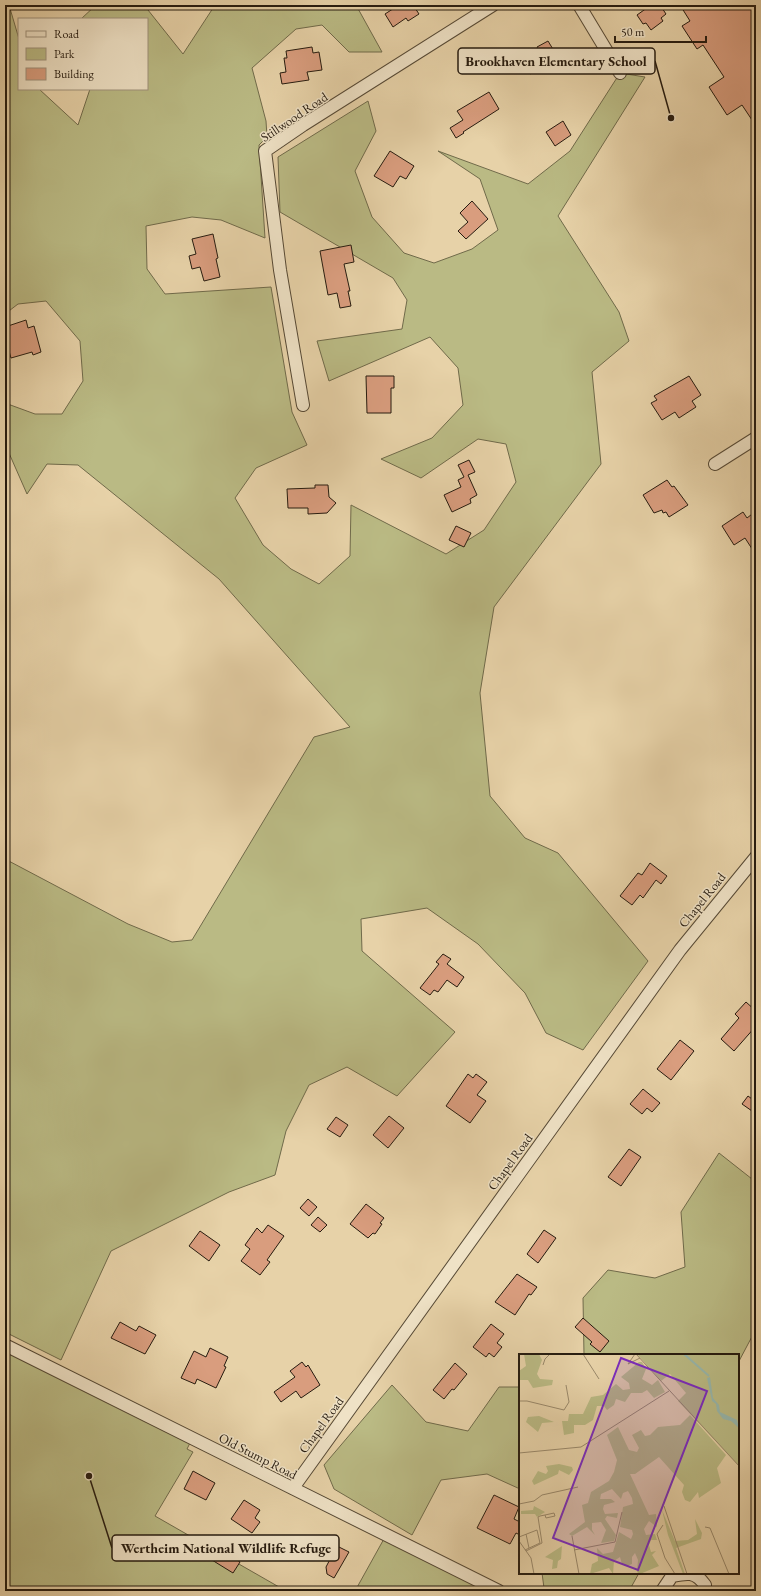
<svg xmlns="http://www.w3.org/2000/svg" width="761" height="1596" viewBox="0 0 761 1596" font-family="'EB Garamond',serif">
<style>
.green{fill:#baba84;stroke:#706a4a}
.building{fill:#d99d7e;stroke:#261b0f}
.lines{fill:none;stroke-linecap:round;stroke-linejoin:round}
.minor-casing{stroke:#564935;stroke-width:14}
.minor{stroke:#efe2c6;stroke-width:12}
.labels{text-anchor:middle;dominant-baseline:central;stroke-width:3;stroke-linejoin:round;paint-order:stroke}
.street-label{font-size:13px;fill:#261b0f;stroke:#efe2c6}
.inset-river{fill:none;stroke:#97b7ac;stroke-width:2}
.inset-road{fill:none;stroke:#9a896b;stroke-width:1}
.view{fill:#7b2cbf;fill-opacity:0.15;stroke:#7b2cbf;stroke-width:2}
.inset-edge{fill:none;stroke:#261b0f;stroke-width:2}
.leader{fill:none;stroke:#261b0f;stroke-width:1.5}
.callout-dot{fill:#261b0f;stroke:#efe2c6;stroke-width:1.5}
.callout{fill:#efe2c6;stroke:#261b0f;stroke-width:1.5}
.callout-label{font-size:14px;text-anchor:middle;font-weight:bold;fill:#261b0f}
</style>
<rect width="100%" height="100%" fill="#e7d2a8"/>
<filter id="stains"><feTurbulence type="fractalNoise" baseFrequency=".005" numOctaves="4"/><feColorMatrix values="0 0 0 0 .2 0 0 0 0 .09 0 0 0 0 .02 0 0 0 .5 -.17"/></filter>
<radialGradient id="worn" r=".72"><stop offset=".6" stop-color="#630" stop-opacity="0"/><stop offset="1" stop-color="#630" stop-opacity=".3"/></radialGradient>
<g class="green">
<polygon points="5,5 9,5 19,39 19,89 39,89 78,125 90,89 147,89 147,19 81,19 96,5 144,5 183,54 215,5 356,5 382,52 349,52 322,25 296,29 252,68 266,121 267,137 259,145 265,238 221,220 192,217 146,226 147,269 165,294 271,287 292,412 307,445 256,468 235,498 263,545 291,569 319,584 350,556 351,505 446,554 484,530 516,482 506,444 478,439 421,478 381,459 432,438 463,405 458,368 430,337 329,381 317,341 402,329 407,300 393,278 280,212 278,157 368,101 376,131 355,171 372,217 404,253 434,263 472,249 498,230 480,179 438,151 528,184 570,151 620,73 645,77 558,216 619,312 629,341 592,372 601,464 494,607 480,693 490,796 525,838 558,853 648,961 583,1050 546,1033 525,993 478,944 427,908 361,919 362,951 455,1032 397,1096 347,1067 309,1085 286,1131 275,1175 229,1192 111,1251 61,1360 5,1332 5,859 128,924 172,942 192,940 314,737 350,727 219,579 78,465 47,464 27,494 5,444 5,403 35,414 62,414 83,381 80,341 46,301 18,304 5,314"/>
<polygon points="719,1153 752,1179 756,1177 756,1329 738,1363 738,1355 584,1355 583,1298 608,1270 655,1278 685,1267 681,1212"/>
<polygon points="5,1346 193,1437 187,1449 193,1452 155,1516 286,1591 5,1591"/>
<polygon points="392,1385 426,1422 468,1431 499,1387 520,1387 520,1489 487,1474 441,1480 412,1535 334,1489 324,1465"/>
<polygon points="385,1537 496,1591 355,1591"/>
<polygon points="542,1573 639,1573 629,1591 548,1591 544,1588"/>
</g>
<g class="building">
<polygon points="399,5 413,5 419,14 408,21 406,18 393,27 385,14"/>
<polygon points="651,5 660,5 666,14 661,18 663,21 651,30 646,23 643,24 637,15"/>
<polygon points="680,5 756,5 756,126 742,105 727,115 709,87 724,77 703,45 697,49 682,26 690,21"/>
<polygon points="548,41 562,64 552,70 548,63 530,74 521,60 538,49 537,47"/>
<polygon points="312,47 313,53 319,52 322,70 307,72 309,80 282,84 280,73 286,72 284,58 287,58 286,51"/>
<polygon points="489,92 499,109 463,132 464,133 456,138 450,128 463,120 457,111"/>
<polygon points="563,121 571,135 555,146 546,132"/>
<polygon points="390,151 414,166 406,179 400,176 393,187 374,176"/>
<polygon points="472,201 488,219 466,239 458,231 468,222 460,213"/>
<polygon points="213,234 218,258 216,259 220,277 204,281 200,267 192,269 189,256 196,254 192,239"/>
<polygon points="351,245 354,262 344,264 350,291 348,291 351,306 340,308 337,293 328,295 320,251"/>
<polygon points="26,320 28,328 34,326 41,352 33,355 32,352 11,358 5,337 5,327"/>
<polygon points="366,376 394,376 394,388 391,388 391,413 367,413"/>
<polygon points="689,376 701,395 692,401 696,407 679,418 675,412 662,420 651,403 657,400 654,396"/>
<polygon points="469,460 475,472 468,475 477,495 470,499 471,503 452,512 444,495 461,487 458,480 464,477 458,465"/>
<polygon points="667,480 672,487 674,486 688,505 669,517 666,512 663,513 662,510 654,513 643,495"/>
<polygon points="315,485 328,485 329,497 336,503 327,513 308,514 308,508 288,508 287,489 315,488"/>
<polygon points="756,511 756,555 745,538 734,545 722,526 743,512 747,518"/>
<polygon points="456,526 471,533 464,547 449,540"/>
<polygon points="650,863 667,876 661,884 656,880 643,898 640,895 632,905 620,896 638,873 642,875"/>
<polygon points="443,954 451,959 447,964 464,977 457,987 447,980 438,992 434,990 430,995 420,988 439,964 436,962"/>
<polygon points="746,1002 756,1011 756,1026 734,1051 721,1039 739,1018 735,1014"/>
<polygon points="680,1040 694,1051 671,1080 657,1069"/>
<polygon points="468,1074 473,1078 476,1074 487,1082 477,1095 486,1101 470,1123 446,1106"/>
<polygon points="643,1089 660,1103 652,1112 647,1108 642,1114 630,1104"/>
<polygon points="748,1096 756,1102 756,1106 752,1111 742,1104"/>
<polygon points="389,1116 404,1128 388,1148 373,1135"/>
<polygon points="336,1117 348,1125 340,1137 327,1129"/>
<polygon points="629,1149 641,1157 621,1186 608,1177"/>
<polygon points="308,1199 317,1207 309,1216 300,1208"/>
<polygon points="366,1204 384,1218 380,1223 382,1224 375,1234 373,1233 368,1238 350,1224"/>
<polygon points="318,1217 327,1225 320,1232 311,1225"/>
<polygon points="268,1225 284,1236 267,1260 270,1262 260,1275 241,1261 250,1249 245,1245 257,1228 262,1233"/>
<polygon points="544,1230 556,1238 538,1263 527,1254"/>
<polygon points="200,1231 220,1245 209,1261 189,1246"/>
<polygon points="517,1274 537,1287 531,1295 529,1294 515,1315 495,1302"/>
<polygon points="583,1318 609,1341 600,1352 590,1344 592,1342 575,1327"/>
<polygon points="120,1322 136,1331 139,1326 156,1335 145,1354 111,1338"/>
<polygon points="491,1324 504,1334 497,1343 502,1347 494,1357 489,1353 486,1357 473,1347"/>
<polygon points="210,1348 228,1357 224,1366 226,1367 216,1388 197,1379 195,1384 181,1378 194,1351 206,1357"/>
<polygon points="302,1362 306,1367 308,1365 320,1385 301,1398 296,1391 281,1402 274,1392 295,1377 290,1371"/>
<polygon points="455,1363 467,1374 454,1390 452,1389 444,1399 433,1390"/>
<polygon points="193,1471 215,1483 206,1500 184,1489"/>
<polygon points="494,1495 519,1507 514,1519 520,1522 520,1535 516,1533 510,1544 477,1528"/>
<polygon points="244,1500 260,1510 255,1518 260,1522 252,1533 231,1519"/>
<polygon points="206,1540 240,1562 233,1573 199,1552"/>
<polygon points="337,1546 349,1552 334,1578 327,1574 326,1567"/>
</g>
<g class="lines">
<defs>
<g id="minor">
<polyline points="579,5 620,73"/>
<polyline points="303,405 280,270 265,151 303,125 493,5"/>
<polyline points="715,464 756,438"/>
<polyline points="5,1345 499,1591"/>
<polyline points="293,1488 680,950 756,857"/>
<path d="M662,1591L672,1576C687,1573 695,1571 705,1585L703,1591"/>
</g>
</defs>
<use href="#minor" class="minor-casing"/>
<use href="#minor" class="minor"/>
</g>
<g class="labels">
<g class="street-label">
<text transform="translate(294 117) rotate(-34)">Stillwood Road</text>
<text transform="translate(702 900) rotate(-51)">Chapel Road</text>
<text transform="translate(510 1162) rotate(-54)">Chapel Road</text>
<text transform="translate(321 1425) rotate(-54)">Chapel Road</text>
<text transform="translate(258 1456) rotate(27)">Old Stump Road</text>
</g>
</g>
<g transform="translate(519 1354)">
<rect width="220" height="220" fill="#e7d2a8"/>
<path d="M5,0H20L23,6L18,20L21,25L34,26L33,31L14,34L9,26H0V17L7,12ZM118,0H220V112L159,47L167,39L151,20L142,27ZM120,8H123L127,15L123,25L133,31L139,26L146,38L135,44L128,36L123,39H112L106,48L97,45L95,51L88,56L85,52H78L74,66L66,71H55V79L45,81L43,67H49L50,60H64L72,43L84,41L97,30L104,36L111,35L110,29L102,23ZM171,61L207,101L198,114L202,129L180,144L179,138L171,148L166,146L163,138L165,131L140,103L116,120H111L130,161L137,160L138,173L130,167L125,175L127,181L136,180L138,186H132L130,191L132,198L137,197L133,201L140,212L121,220L118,218L119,206L116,199L113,203V210L108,212L103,210L101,203L95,207L94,220L90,214L71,220L73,210L79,207L78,194L84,200L94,198L100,178L112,185L114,180L113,176L101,173L104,153L114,150L113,144L109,137L104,139L102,145L93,135L82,140L81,145H92L96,148L85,151L84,155L86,160L99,159L98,164L88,162L86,165L97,181L95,187L82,189L87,176L82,168L73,169V176L76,181L68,173L53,182L50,180L66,168L63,151L69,149L72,138L90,127L95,118L98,106L88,81L99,73L110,96L118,98L120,94L113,81L122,76L126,82L131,81L139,73L161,71ZM20,62L35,68L23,69L19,78L7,68L9,63ZM40,110L53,113L54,116L50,121L40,116L39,120L15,131L13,127L19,117L27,120L29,117L27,112ZM15,152L26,158L18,163L16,160H2V157L14,156ZM143,156L156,187L169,186L178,180L176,165L183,179L182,185L157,194L166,220H164L149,181ZM43,192L42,205L39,207L38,214L33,215L34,206L26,203Z" fill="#baba84"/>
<path d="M191,23L194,44L200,51L201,58L218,66L220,74L212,67L204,65L198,57L197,50L193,47L188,24Z" fill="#97b7ac"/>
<path class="inset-river" d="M165,0L190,22"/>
<path class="inset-road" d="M64,0L80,25M116,0L109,10L121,4M117,0L220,112M24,11L26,5L31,0M0,47H8L45,56L50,48L47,31M0,99L62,93L150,37M0,150L15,147L23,141L59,133M145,152L168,220M144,171L138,180L146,204L156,220M186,173L191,174L210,220M7,180L10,194M53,182L60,220M0,183L18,176M0,187L12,204L15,220M6,196L21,189L18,176M55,196L96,188L103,158M7,197L23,189L19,163L21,162L26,161L35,159L36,162L27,164L26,161"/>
<path class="view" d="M102,4L188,37L119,216L34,184Z"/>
<rect width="220" height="220" class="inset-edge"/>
</g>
<path class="leader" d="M671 118L655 61M89 1476L112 1548"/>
<g class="callout-dot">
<circle cx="671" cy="118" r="4"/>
<circle cx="89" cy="1476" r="4"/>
</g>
<g class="callout">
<rect x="458" y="48" width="197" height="26" rx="4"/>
<rect x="112" y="1535" width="227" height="26" rx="4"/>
</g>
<g class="callout-label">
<text x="556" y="66">Brookhaven Elementary School</text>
<text x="226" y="1553">Wertheim National Wildlife Refuge</text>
</g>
<rect width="761" height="1596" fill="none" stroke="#e7d2a8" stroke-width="20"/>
<rect x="6" y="6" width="749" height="1584" fill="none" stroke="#261b0f" stroke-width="2"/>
<rect x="10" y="10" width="741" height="1576" fill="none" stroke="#261b0f"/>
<rect x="18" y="18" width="130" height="72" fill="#efe2c6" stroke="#9f927d"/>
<rect x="26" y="31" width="20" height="6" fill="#efe2c6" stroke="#9f927d"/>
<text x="54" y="38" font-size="12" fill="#261b0f">Road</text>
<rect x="26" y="48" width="20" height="12" fill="#baba84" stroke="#9f927d"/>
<text x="54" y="58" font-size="12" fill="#261b0f">Park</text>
<rect x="26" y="68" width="20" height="12" fill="#d99d7e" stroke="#9f927d"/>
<text x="54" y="78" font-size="12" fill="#261b0f">Building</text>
<path d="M615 36v6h91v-6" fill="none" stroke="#261b0f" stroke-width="2"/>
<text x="621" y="36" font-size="12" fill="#261b0f" stroke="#efe2c6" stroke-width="3" paint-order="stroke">50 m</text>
<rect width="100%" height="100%" filter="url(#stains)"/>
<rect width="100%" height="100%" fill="url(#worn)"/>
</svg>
